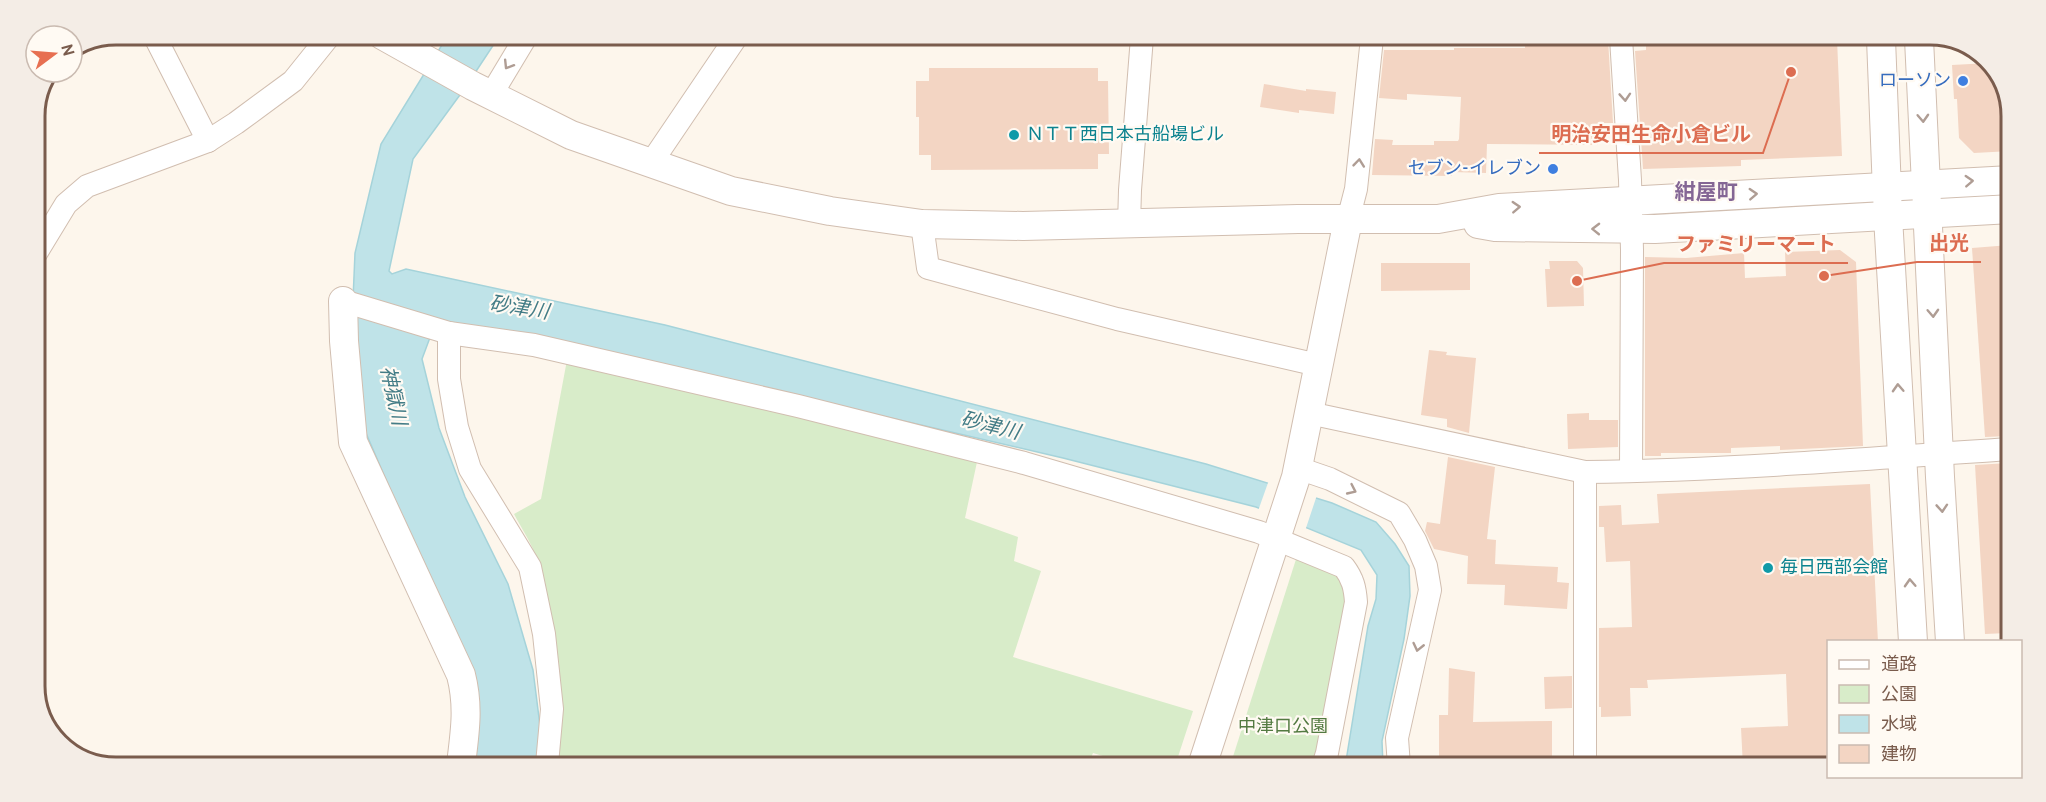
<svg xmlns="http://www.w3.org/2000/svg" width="2046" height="802" viewBox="0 0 2046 802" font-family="Overpass,'Noto Sans JP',sans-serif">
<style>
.green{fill:#d8ecc9}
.water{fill:#bfe3e8;stroke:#a5d3da;stroke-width:1.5}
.pier{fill:#fdf6ec}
.building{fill:#f3d5c3}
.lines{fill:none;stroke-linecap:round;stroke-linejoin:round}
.minor-casing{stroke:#d1beb0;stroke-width:24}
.tertiary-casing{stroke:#d1beb0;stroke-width:30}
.minor{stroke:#fff;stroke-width:22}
.tertiary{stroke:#fff;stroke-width:28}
.oneway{stroke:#af9d94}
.shop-dot{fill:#3f7fe0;stroke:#fffaf3;stroke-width:2}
.culture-dot{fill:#0f9aa8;stroke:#fffaf3;stroke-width:2}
.labels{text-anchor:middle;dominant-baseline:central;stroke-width:4.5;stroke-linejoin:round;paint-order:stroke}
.shop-label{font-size:18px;fill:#366cbe;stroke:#fffaf3;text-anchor:end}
.culture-label{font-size:18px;fill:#0d838f;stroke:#fffaf3;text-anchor:start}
.park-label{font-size:18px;fill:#537a41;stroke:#fffaf3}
.water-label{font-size:20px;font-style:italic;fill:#437c86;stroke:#fffaf3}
.quarter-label{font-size:21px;font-weight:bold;fill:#846695;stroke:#fffaf3}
.rim{fill:none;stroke:#7a5c4d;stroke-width:3}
.leader{fill:none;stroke:#dc6d51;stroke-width:2}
.callout-dot{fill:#dc6d51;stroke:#fffaf3;stroke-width:2}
.callout-label{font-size:20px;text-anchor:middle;font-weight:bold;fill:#dc6d51;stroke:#fffaf3;stroke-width:4.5;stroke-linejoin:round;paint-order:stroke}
</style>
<rect width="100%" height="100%" fill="#fdf6ec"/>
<g class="green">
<path d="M567,360L977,462L965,518L1018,537L1014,561L1041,571L1013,657L1193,711L1175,766H1136L1093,753L1088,765L557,764C563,700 558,621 537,559C532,544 522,529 514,514L541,499Z"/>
<polygon points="1298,553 1343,574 1349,588 1313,766 1230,766"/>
</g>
<polygon class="water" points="448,35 500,35 465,88 413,159 389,271 392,274 406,269 665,325 1206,464 1332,503 1376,522 1395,544 1409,566 1410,596 1404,639 1382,741 1383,766 1347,766 1346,761 1368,626 1376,599 1377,575 1361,550 1256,507 1063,458 826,403 435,324 422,359 439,428 465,497 508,584 533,670 541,734 538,764 468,764 469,674 366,433 350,371 355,253 381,144"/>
<polygon class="pier" points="1269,480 1317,495 1305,531 1258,511"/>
<g class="building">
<polygon points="1716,38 1716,41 1765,38 1837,39 1842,156 1741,160 1741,166 1643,169 1635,51 1646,50 1646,40"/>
<polygon points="1608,39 1613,123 1599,123 1598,145 1487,144 1486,173 1452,172 1452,176 1372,175 1375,139 1393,140 1392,145 1434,145 1434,141 1458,141 1459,139 1461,97 1407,94 1407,100 1379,98 1384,50 1454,50 1454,48 1525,48 1525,46 1543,45 1543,43"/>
<polygon points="1989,63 1995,67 2011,111 2011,151 1974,153 1959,138 1957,99 1954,99 1952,65"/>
<polygon points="929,68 1098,68 1098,81 1108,81 1109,154 1098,154 1098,169 931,170 931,155 919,155 919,117 916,117 916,81 929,81"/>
<polygon points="1264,84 1306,91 1306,89 1336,92 1334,114 1299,110 1299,113 1260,107"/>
<polygon points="2010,245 2009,436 1985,437 1972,248"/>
<polygon points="1840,250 1856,262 1863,446 1780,450 1780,446 1731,448 1731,453 1661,453 1661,456 1645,456 1645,257 1686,258 1744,253 1745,278 1786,276 1785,252"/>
<polygon points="1549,261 1577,261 1583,268 1584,306 1547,307 1545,269 1550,269"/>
<polygon points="1381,263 1470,263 1470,290 1381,291"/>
<polygon points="1429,350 1447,352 1446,355 1476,358 1469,433 1447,427 1447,419 1421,415"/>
<polygon points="1589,413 1589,420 1618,420 1618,447 1568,449 1567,414"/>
<polygon points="1448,457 1495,467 1487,539 1496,540 1495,564 1558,567 1557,582 1569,583 1567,609 1504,605 1505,585 1467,584 1468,556 1434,549 1425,531 1427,522 1440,524"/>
<polygon points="2009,463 2008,633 1985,634 1975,465"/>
<polygon points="1870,484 1878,642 1828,642 1828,767 1743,767 1741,728 1788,726 1786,674 1647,680 1648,688 1630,688 1631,716 1601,717 1601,707 1599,707 1599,628 1632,627 1630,561 1606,562 1604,527 1599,527 1599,506 1621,505 1622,525 1659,523 1657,494"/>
<polygon points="1449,668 1475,672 1473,722 1552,721 1552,767 1494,766 1494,763 1439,764 1439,715 1448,715"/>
<polygon points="1572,676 1572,708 1545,709 1544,677"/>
</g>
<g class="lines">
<defs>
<g id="minor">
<polyline points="154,35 208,141"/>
<polyline points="1621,38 1630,180 1632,250 1631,471"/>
<polyline points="491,95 527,35"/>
<polyline points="651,163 737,36"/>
<polyline points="1348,220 1356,189 1372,38"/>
<polyline points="922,224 928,268 1117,319 1318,365"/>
<polyline points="1129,225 1130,190 1142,37"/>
<polyline points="35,255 66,204 87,186 208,141 236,123 293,81 330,35"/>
<path d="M343,301L449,333L534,345L798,406L1024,463L1259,532L1344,567C1353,579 1355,588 1356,602L1327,753L1323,766"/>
<polyline points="449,333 449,379 457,427 470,469 530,567 544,634 552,709 547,764"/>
<path d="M1309,413L1585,472C1726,470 1868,459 2009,449"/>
<polyline points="1298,468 1330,479 1399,513 1415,540 1426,566 1430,590 1397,738 1399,766"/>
<polyline points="1585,472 1585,767"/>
</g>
<g id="tertiary">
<polyline points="382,35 473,86 571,135 731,191 830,211 922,224 1023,226 1298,219 1438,219 1499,208 2011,180"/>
<polyline points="1881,39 1888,217 1913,642"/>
<polyline points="1919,39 1940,477 1950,642"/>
<polyline points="1478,224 1495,227 1655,229 2011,209"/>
<path d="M343,301L344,341L353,442L461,675C469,706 465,732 461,764"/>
<polyline points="1202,766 1296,477 1348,220"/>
</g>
</defs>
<use href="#minor" class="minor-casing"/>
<use href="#tertiary" class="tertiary-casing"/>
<use href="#minor" class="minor"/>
<use href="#tertiary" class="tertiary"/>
</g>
<defs><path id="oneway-chevron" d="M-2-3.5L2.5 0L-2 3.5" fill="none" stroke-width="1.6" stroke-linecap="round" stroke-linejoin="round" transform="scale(1.5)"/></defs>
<g class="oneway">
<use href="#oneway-chevron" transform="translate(508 65) rotate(122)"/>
<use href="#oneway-chevron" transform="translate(1625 97) rotate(86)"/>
<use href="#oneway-chevron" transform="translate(1923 118) rotate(87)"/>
<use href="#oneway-chevron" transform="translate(1359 163) rotate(-84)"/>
<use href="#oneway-chevron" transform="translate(1969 181) rotate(-3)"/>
<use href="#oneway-chevron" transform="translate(1753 194) rotate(-3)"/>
<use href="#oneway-chevron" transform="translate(1516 207) rotate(-3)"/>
<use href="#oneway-chevron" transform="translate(1596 229) rotate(-179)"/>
<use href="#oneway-chevron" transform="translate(1933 313) rotate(87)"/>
<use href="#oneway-chevron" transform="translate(1898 388) rotate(-93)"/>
<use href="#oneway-chevron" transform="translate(1352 490) rotate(25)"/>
<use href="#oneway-chevron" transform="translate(1942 508) rotate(86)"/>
<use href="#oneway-chevron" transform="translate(1910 583) rotate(-93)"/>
<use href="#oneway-chevron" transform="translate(1418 647) rotate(103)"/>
</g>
<g class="shop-dot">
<circle cx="1963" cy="81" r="6"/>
<circle cx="1553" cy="169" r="6"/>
</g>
<g class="culture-dot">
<circle cx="1014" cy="135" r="6"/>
<circle cx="1768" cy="568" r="6"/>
</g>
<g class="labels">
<g class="shop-label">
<text x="1951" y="81">ローソン</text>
<text x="1541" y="169">セブン-イレブン</text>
</g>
<g class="culture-label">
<text x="1026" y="135">ＮＴＴ西日本古船場ビル</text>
<text x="1780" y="568">毎日西部会館</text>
</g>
<g class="park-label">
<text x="1283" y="727">中津口公園</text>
</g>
<g class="water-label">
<text transform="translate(519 309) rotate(9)">砂津川</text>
<text transform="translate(392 396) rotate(78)">神獄川</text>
<text transform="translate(990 427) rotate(14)">砂津川</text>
</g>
<g class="quarter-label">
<text x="1706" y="193">紺屋町</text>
</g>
</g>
<path d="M0 0H2046V802H0ZM116 45H1930A71 71 0 0 1 2001 116V686A71 71 0 0 1 1930 757H116A71 71 0 0 1 45 686V116A71 71 0 0 1 116 45Z" fill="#f4ede6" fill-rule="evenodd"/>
<path class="rim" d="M116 45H1930A71 71 0 0 1 2001 116V686A71 71 0 0 1 1930 757H116A71 71 0 0 1 45 686V116A71 71 0 0 1 116 45Z"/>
<path class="leader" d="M1791 72L1763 153H1539M1824 276L1917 262H1981M1577 281L1664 263H1848"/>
<g class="callout-dot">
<circle cx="1791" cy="72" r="6"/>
<circle cx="1824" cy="276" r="6"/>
<circle cx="1577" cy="281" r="6"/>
</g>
<g class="callout-label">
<text x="1651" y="141">明治安田生命小倉ビル</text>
<text x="1949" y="250">出光</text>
<text x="1756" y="251">ファミリーマート</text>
</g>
<rect x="1827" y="640" width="195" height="138" fill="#fffaf3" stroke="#cabbb1" stroke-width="1.5"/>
<rect x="1839" y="660" width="30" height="9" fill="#ffffff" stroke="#cabbb1" stroke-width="1.5"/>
<text x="1881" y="670" font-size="18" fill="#7a5c4d">道路</text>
<rect x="1839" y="685" width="30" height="18" fill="#d8ecc9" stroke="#cabbb1" stroke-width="1.5"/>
<text x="1881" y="700" font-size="18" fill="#7a5c4d">公園</text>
<rect x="1839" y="715" width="30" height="18" fill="#bfe3e8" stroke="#cabbb1" stroke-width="1.5"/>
<text x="1881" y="730" font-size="18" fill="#7a5c4d">水域</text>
<rect x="1839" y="745" width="30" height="18" fill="#f3d5c3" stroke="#cabbb1" stroke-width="1.5"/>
<text x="1881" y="760" font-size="18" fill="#7a5c4d">建物</text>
<g transform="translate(54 54) rotate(74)"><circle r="28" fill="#fffaf3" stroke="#cabbb1" stroke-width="1.5"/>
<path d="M0-4.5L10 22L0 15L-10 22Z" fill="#e76f51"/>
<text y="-9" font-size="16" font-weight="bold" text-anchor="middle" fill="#7a5c4d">N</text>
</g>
</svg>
